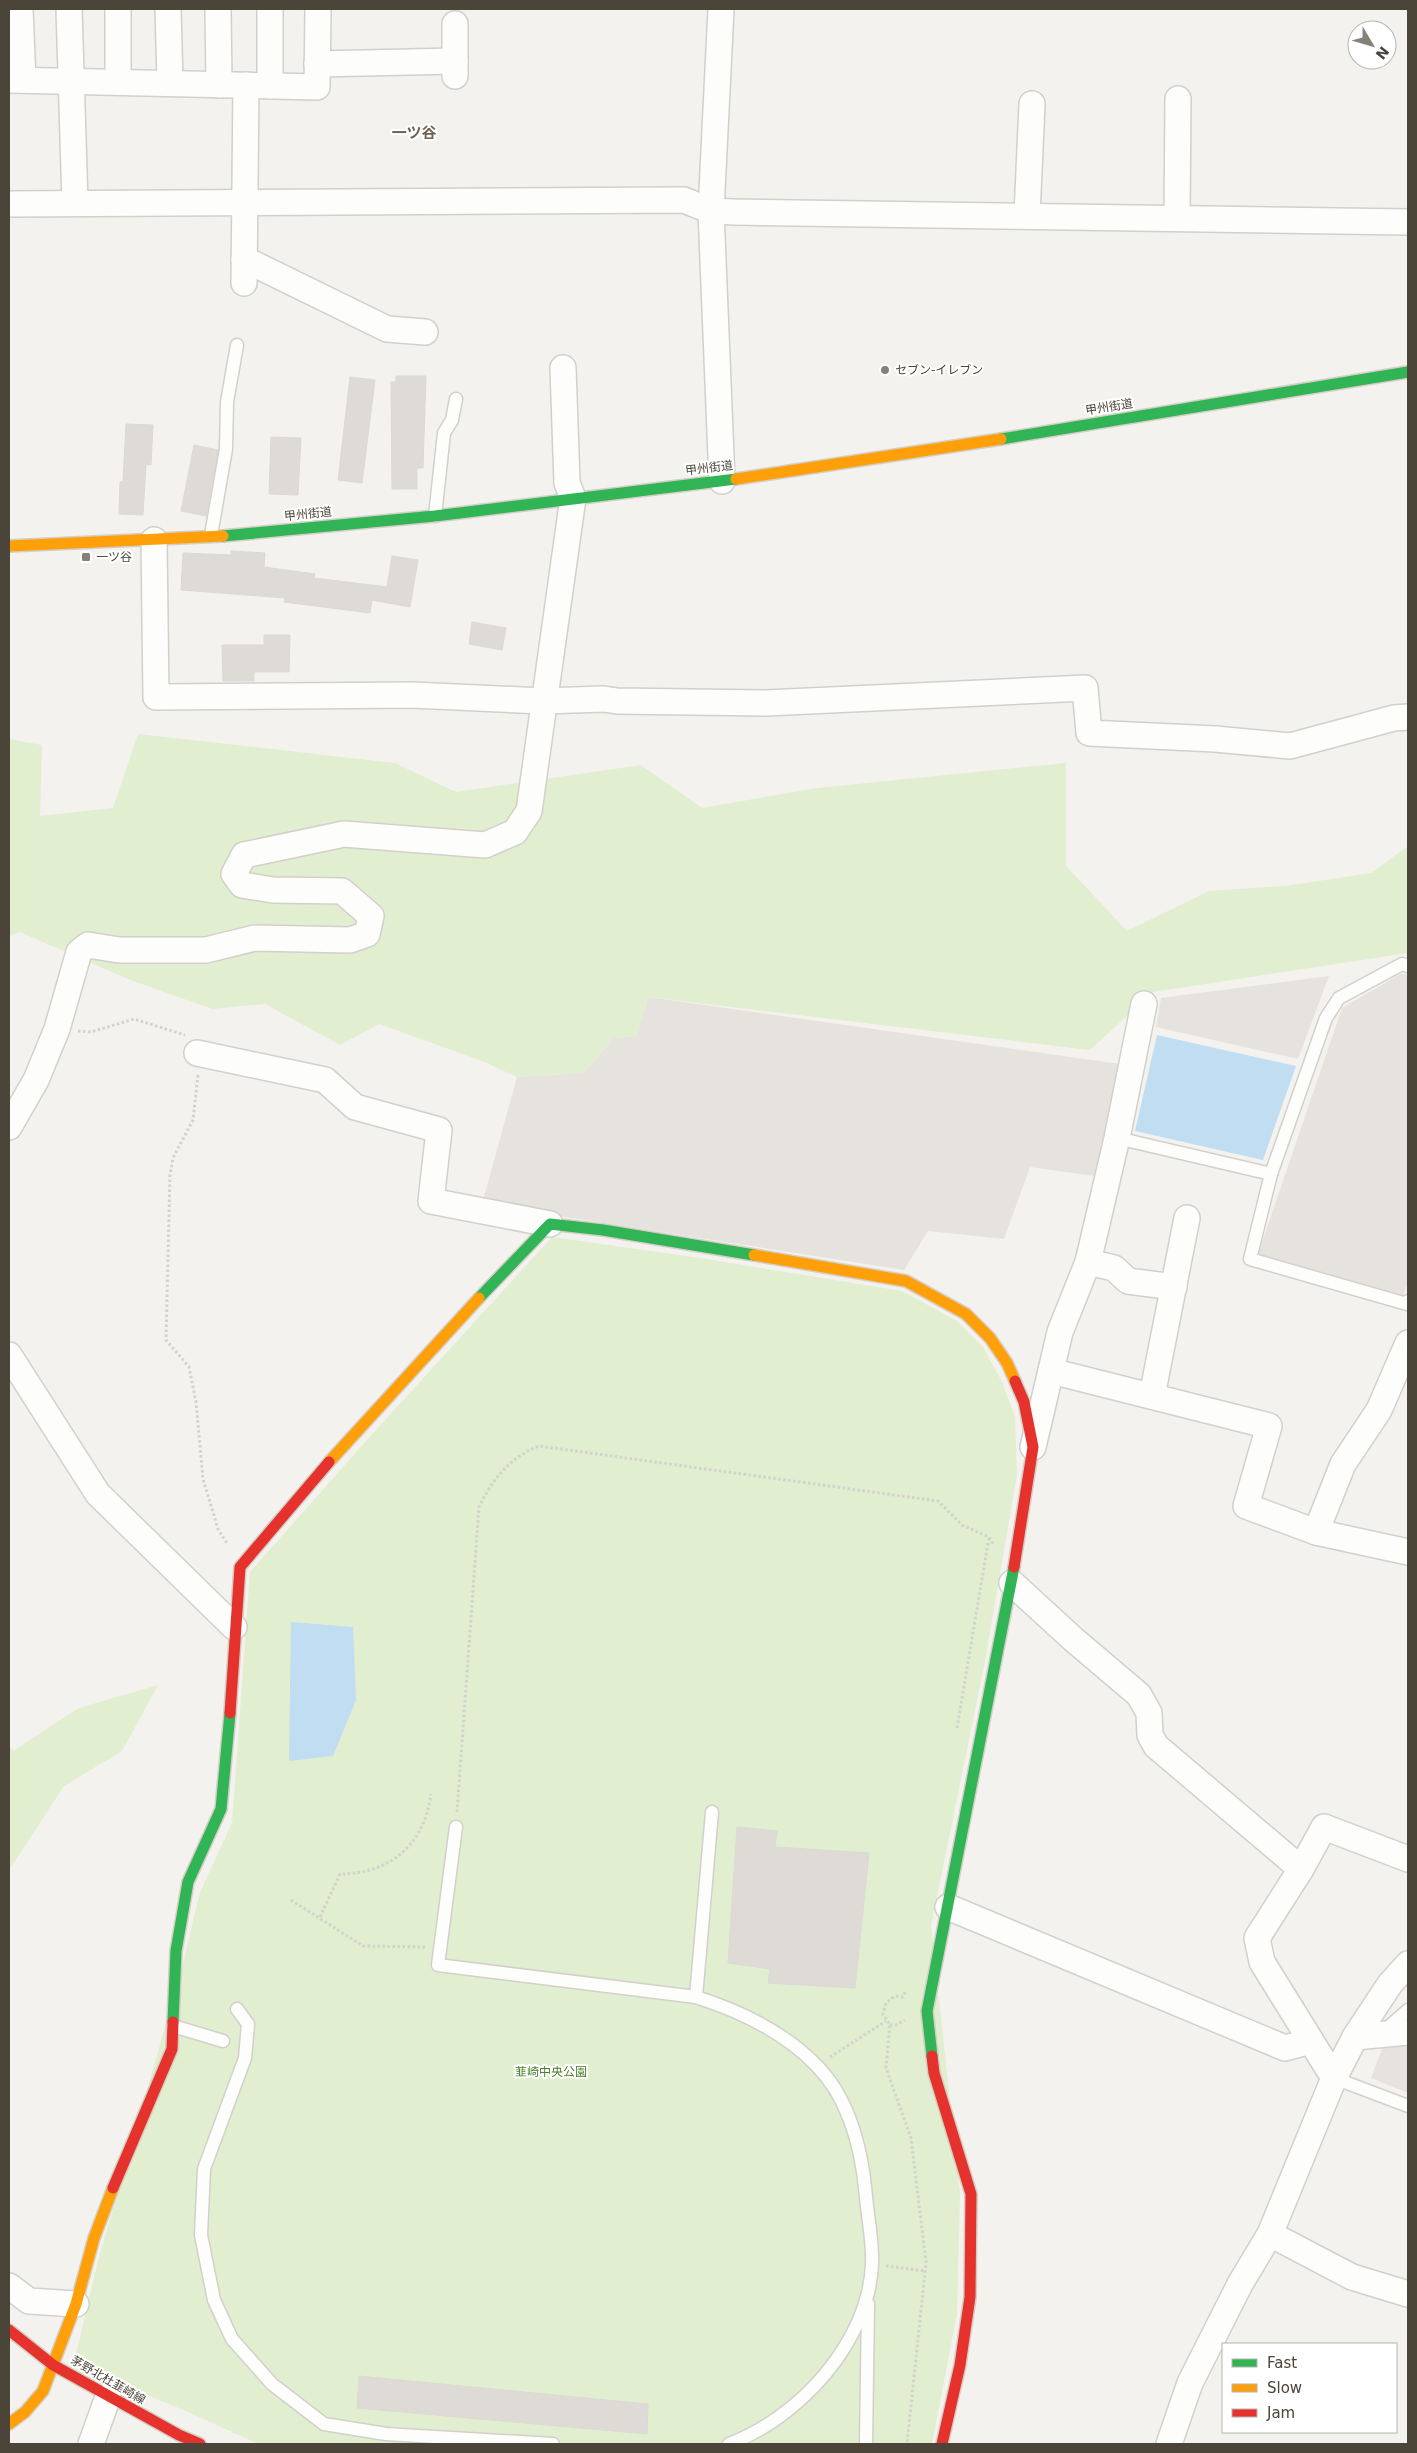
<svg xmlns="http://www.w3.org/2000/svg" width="1417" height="2453" viewBox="0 0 1417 2453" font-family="'DejaVu Sans','Noto Sans JP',sans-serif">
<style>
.green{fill:#e1eecf}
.parking{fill:#e6e3df}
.water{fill:#c0ddf1}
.building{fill:#dedbd6;stroke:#dcd9d4}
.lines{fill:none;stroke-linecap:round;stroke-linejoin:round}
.lane-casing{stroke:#d2d0cb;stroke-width:15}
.street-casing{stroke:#d2d0cb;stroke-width:28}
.fast-casing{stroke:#d3cfc5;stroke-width:14}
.slow-casing{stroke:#d3cfc5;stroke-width:14}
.jam-casing{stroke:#d3cfc5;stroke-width:14}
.path{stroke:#d3d2cc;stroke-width:3;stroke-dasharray:2.5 2.5;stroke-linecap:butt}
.lane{stroke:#fdfdfc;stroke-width:12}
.street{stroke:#fdfdfc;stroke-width:25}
.fast{stroke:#30b455;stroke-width:11}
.slow{stroke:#ff9f0a;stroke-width:11}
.jam{stroke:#e5322d;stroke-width:11}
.poi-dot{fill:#868178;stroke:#fff;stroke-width:2}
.labels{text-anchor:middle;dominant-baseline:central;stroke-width:4;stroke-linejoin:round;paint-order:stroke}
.poi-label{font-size:12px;fill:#4b4439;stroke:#fff;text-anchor:start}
.street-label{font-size:12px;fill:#4b4439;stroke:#fff}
.park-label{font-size:12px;fill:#4a7f2a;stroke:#fff}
.quarter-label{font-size:15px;font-weight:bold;fill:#6e6250;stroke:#fff}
</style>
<rect width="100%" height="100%" fill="#f4f2ee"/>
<g class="green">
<polygon points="138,734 395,763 456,792 641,765 702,808 817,788 1066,763 1066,866 1127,931 1209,891 1285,886 1371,873 1408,846 1408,953 1153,992 1090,1050 648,997 637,1036 614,1038 584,1073 517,1077 482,1061 379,1024 340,1045 265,1004 212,1009 128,979 20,932 9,936 9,739 42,745 40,816 113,808"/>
<polygon points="552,1237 700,1258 902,1291 957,1321 983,1347 1002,1382 1015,1417 1017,1475 985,1661 931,1926 960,2193 957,2314 932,2444 258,2444 186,2411 125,2386 76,2354 98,2261 183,1964 200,1892 232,1823 250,1572 366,1441"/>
<polygon points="158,1685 122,1751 64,1786 9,1870 9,1745 13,1751 79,1708"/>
</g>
<g class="parking">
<polygon points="1402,973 1408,975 1408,1282 1403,1295 1258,1254 1342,1008"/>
<polygon points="1329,976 1298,1059 1156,1027 1161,998"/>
<polygon points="648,997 1120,1064 1094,1176 1030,1167 1004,1239 928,1231 904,1270 482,1204 517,1077 584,1073 614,1038 637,1036"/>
<polygon points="1408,2044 1408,2093 1371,2078 1383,2046"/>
</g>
<g class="water">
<polygon points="1157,1035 1296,1066 1263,1160 1135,1131"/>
<polygon points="291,1622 353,1627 356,1700 333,1756 289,1761"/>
</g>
<g class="building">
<polygon points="396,376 426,376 423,468 417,468 417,489 392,489 391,382 396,382"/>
<polygon points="350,377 375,380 362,483 338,480"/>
<polygon points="126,424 153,425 151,465 146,464 143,515 119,514 120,482 123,482"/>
<polygon points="271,437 301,438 298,495 269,494"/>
<polygon points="194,445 218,450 206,516 181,511"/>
<polygon points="231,551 265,553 264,567 315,574 314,578 387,587 392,556 418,560 410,607 372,600 370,613 284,602 285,598 181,590 183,553 231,555"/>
<polygon points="472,622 506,628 502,650 469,644"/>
<polygon points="264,635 290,635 289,672 254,672 254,681 223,681 222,645 264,645"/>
<polygon points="737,1827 777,1831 775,1847 869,1853 855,1988 768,1983 770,1969 728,1963"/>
<polygon points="359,2376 648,2404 647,2434 357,2408"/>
</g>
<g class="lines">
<defs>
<g id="lane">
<polyline points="435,516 444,433 452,420 456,399"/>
<polyline points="211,535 226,449 227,402 237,345"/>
<polyline points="1408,966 1402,964 1339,998 1326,1018 1271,1174 1250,1259 1407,1304 1408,1301"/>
<polyline points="1117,1138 1271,1174"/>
<path d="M712,1812L696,1997C740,2011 783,2031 816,2065C850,2099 862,2150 866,2197C868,2219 873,2242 872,2264C869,2342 799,2418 729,2444"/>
<polyline points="456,1827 438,1965 696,1997"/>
<polyline points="237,2009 248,2024 245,2058 204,2169 201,2235 214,2300 232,2339 272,2384 324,2424 386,2434 553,2444"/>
<polyline points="173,2026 223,2041"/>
<polyline points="1384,2031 1408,2010"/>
<polyline points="1334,2078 1408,2106"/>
<polyline points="866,2444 868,2304"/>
</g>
<g id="street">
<polyline points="20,9 23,80"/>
<polyline points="69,9 75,203"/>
<polyline points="168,9 170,83"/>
<polyline points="218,9 219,85"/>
<polyline points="721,9 711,211 722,481"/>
<polyline points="455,24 455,76"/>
<polyline points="317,64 455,61"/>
<polyline points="9,80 317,87 318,9"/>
<polyline points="118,82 118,9"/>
<polyline points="270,86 270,9"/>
<polyline points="9,204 684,200 711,211 734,212 1408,222"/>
<polyline points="1027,215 1032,104"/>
<polyline points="1177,217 1178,99"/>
<polyline points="244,259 387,329 425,332"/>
<polyline points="244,283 246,85"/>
<polyline points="154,540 156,697 413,695 543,701 604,699 617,701 766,703 1085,688 1089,733 1215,739 1290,746 1394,718 1408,717"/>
<polyline points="197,1053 325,1080 355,1107 439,1130 431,1201 550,1224"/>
<polyline points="9,1127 36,1080 57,1029 79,952 88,945 119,950 206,950 255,938 350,940 367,934 371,916 342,891 273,890 242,885 234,874 244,855 344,834 485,845 515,832 529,811 573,498 567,483 563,368"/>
<polyline points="1088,1262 1114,1268 1128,1281 1174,1287"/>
<polyline points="9,1355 98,1494 234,1627"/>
<polyline points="1051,1371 1269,1426 1246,1506 1316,1532 1408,1552"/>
<polyline points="1152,1396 1187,1218"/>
<polyline points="1033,1447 1060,1332 1088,1262 1117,1138 1144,1004"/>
<polyline points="1316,1532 1343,1464 1379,1410 1408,1343"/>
<polyline points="1012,1583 1073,1639 1139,1695 1149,1713 1150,1735 1156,1746 1301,1869"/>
<polyline points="948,1907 1285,2048 1311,2041 1334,2078"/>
<polyline points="1355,2037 1408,2032"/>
<polyline points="1311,2041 1262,1962 1257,1938 1301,1869 1324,1827 1408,1859"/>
<polyline points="1270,2234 1352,2277 1408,2294"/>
<polyline points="9,2286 29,2301 76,2304"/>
<polyline points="91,2444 108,2397"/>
<polyline points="1169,2444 1190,2383 1240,2284 1270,2234 1334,2078 1355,2037 1390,1984 1408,1964"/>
</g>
<g id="fast">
<polyline points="1001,439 1408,372"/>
<polyline points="223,536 435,516 736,479"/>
<polyline points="479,1298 550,1224 603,1230 754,1255"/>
<polyline points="173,2022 176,1951 188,1882 221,1809 230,1713"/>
<polyline points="932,2056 927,2011 1014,1567"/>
</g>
<g id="slow">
<polyline points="736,479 1001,439"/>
<polyline points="9,546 223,536"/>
<polyline points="754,1255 906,1281 966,1314 990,1338 1007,1363 1015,1381"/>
<polyline points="329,1462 479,1298"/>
<polyline points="9,2424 25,2412 43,2391 76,2304 94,2238 113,2188"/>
</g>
<g id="jam">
<polyline points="1014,1567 1033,1447 1024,1402 1015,1381"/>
<polyline points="230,1713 240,1567 329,1462"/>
<polyline points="932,2056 934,2073 971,2194 970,2297 960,2365 942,2444"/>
<polyline points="113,2188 172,2049 173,2022"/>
<polyline points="9,2330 53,2365 179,2435 200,2444"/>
</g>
</defs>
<use href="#lane" class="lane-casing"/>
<use href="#street" class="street-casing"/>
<use href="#fast" class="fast-casing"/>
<use href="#slow" class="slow-casing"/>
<use href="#jam" class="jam-casing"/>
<g class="path">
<polyline points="78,1031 91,1032 134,1019 185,1035"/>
<polyline points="198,1075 193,1120 173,1158 170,1175 166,1340 189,1367 196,1402 203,1479 218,1529 228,1545"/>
<polyline points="957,1728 989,1537"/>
<path d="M457,1812L479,1507C492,1480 510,1457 539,1446L938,1501L962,1525L989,1537L994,1546"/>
<polyline points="291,1900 363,1946 426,1947"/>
<path d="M320,1917L340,1874C390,1874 425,1844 431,1794"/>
<polyline points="905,1992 903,1997 895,1996 886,2003 883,2014 890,2025 886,2068 911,2138 926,2262 907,2444"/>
<polyline points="890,2025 896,2025 905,2020"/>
<polyline points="830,2057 886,2021"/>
<polyline points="886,2266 925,2271"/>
</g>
<use href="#lane" class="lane"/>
<use href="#street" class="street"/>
<use href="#fast" class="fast"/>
<use href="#slow" class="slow"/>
<use href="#jam" class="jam"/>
</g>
<g class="poi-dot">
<circle cx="885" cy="370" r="5"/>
<rect x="81" y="552" width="10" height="10" rx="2.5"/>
</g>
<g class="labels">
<g class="poi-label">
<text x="895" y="370">セブン-イレブン</text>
<text x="96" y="557">一ツ谷</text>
</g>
<g class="street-label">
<text transform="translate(1109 407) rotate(-9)">甲州街道</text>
<text transform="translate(709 468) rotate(-7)">甲州街道</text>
<text transform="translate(308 514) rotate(-6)">甲州街道</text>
<text transform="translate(108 2380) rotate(30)">茅野北杜韮崎線</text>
</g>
<g class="park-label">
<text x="551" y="2072">韮崎中央公園</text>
</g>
<g class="quarter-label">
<text x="414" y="133">一ツ谷</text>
</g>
</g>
<rect width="1417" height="2453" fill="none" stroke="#4b4439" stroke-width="20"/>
<rect x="1222" y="2343" width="175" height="90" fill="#ffffff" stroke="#b7b4b0"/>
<rect x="1232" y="2359" width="25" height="8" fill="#30b455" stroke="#b7b4b0"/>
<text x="1267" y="2368" font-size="15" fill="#4b4439">Fast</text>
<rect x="1232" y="2384" width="25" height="8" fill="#ff9f0a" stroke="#b7b4b0"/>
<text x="1267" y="2393" font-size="15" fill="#4b4439">Slow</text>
<rect x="1232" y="2409" width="25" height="8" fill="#e5322d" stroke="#b7b4b0"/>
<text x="1267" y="2418" font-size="15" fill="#4b4439">Jam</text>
<g transform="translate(1372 45) rotate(128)"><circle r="24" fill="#ffffff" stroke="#b7b4b0"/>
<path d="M0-4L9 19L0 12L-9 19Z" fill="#868178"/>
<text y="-8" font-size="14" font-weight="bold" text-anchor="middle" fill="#4b4439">N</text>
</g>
</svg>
